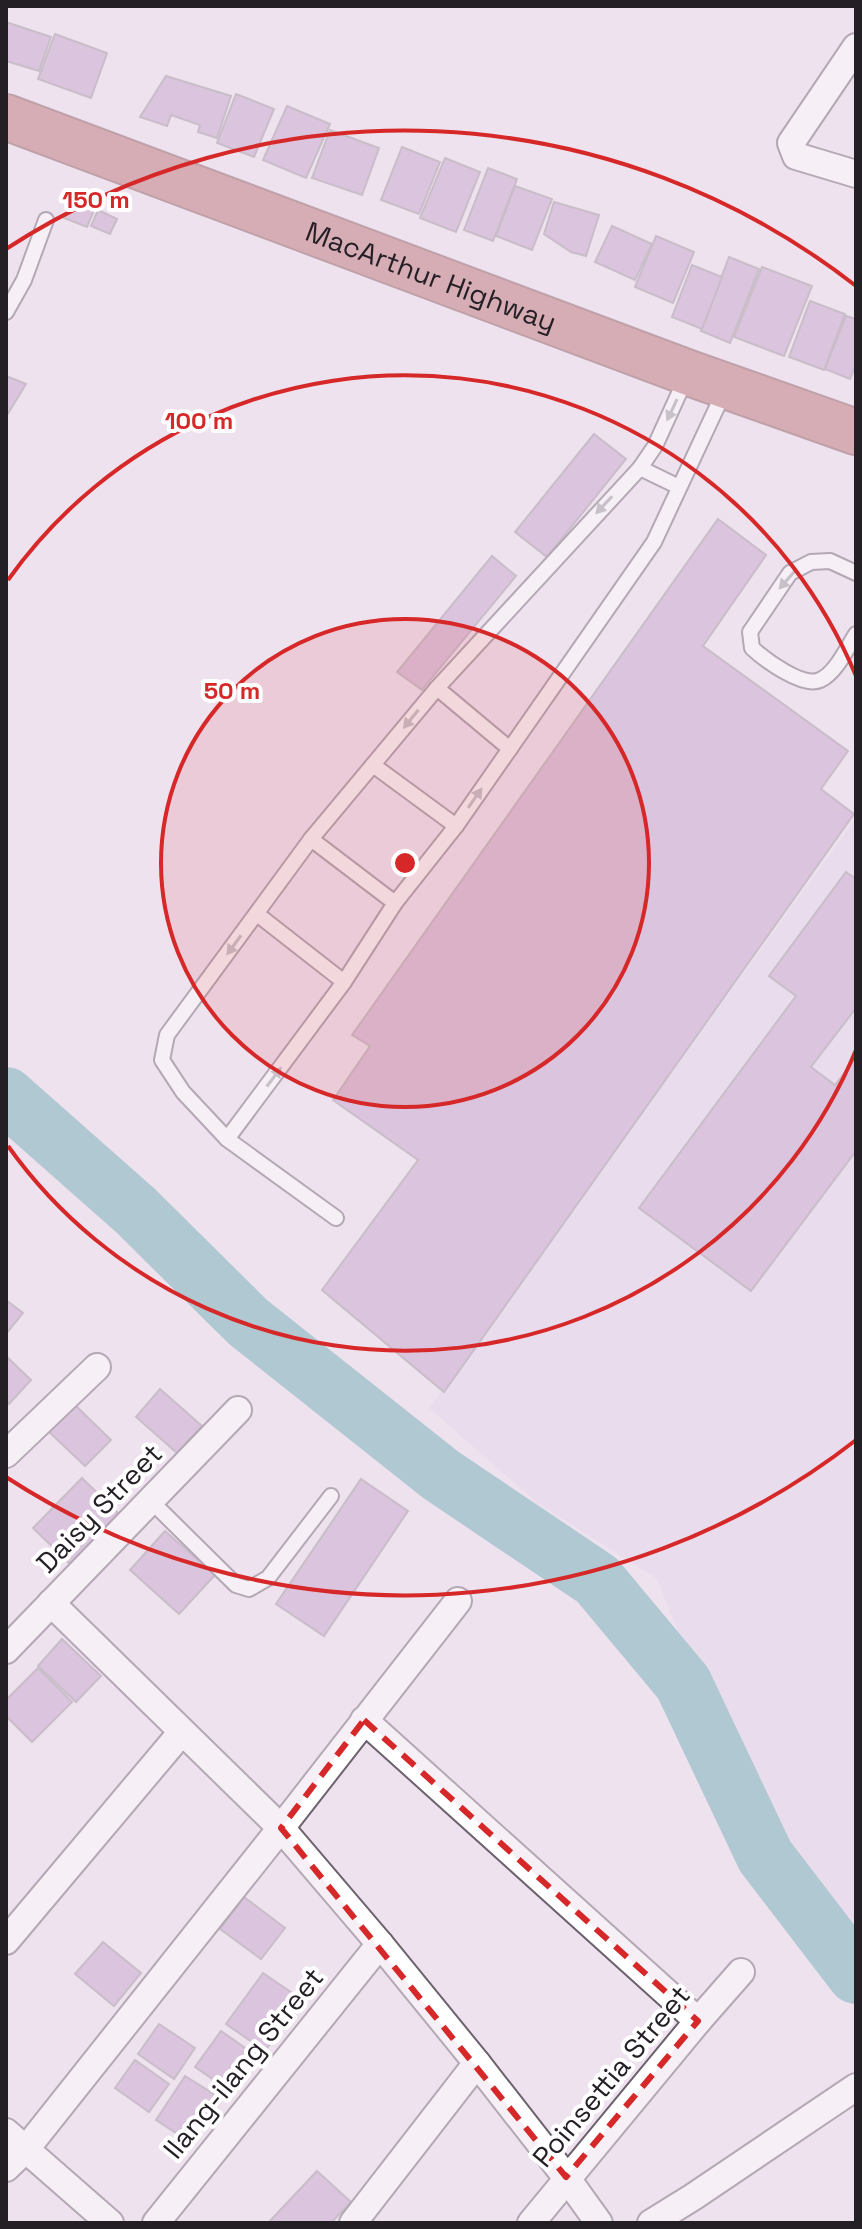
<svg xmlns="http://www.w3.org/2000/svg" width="862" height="2229" viewBox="0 0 862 2229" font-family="'Space Grotesk',sans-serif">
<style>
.education{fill:#e3d7eb}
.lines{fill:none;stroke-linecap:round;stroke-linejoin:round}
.river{stroke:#65a9ae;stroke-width:58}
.building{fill:#c49fc7;stroke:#9c919d;stroke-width:2}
.lane-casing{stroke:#6c626d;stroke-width:18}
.street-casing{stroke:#6c626d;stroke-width:30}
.highway-casing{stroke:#865255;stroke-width:48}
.lane{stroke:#fff;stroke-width:14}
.street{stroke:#fff;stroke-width:26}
.highway{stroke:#bb6e6f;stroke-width:44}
.oneway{fill:#9c9a9c}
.marked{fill:none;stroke:#d62828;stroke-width:6;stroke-dasharray:16 10;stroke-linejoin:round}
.ring{fill:none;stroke:#d62828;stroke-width:4}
.labels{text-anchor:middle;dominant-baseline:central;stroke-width:8;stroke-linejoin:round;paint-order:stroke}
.street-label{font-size:28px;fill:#241f24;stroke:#fff}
.centre{fill:#d62828;stroke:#fff;stroke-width:4}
.ring-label{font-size:24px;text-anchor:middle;font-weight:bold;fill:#d62828;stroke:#fff;stroke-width:8;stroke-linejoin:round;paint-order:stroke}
</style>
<rect width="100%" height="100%" fill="#eee2ef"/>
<polygon class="education" points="856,818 856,1924 843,1923 787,1879 755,1823 657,1579 537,1503 429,1408"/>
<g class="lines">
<polyline class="river" points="6,1096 136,1211 248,1322 441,1475 597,1580 683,1683 765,1856 856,1975"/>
</g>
<g class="building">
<polygon points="6,22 51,37 39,71 6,61"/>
<polygon points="55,34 107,53 91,98 38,79"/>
<polygon points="166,76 231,96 217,138 198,132 200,125 171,115 167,126 140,117"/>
<polygon points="236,94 274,109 254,157 217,143"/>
<polygon points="287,106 330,124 306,178 263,160"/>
<polygon points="330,130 379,148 362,195 312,178"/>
<polygon points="402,147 440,162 419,214 381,200"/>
<polygon points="445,158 480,172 456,232 420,218"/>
<polygon points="488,168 517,179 493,241 464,230"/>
<polygon points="515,186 552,199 532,250 496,236"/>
<polygon points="75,194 97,203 87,227 64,218"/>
<polygon points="554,202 599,215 586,256 571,252 544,234"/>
<polygon points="98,210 117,219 110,234 91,226"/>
<polygon points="612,226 652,244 635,280 595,262"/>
<polygon points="656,236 694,252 673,303 635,287"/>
<polygon points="729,257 759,269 730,343 701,331"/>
<polygon points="692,265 722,277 702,329 672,317"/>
<polygon points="762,267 812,286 784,356 734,337"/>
<polygon points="810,301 845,314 824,370 789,357"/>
<polygon points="846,316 856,319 856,364 850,379 825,369"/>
<polygon points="6,376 26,384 6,417"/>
<polygon points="594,434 626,459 547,557 515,532"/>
<polygon points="718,519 766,555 703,646 848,751 821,789 854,814 444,1392 322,1290 418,1160 333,1100 370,1046 352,1035"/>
<polygon points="492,556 516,576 422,690 397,672"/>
<polygon points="846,872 856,879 856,1008 811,1067 835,1085 856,1058 856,1151 751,1291 639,1208 796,996 769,976"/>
<polygon points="6,1300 23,1313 6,1334"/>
<polygon points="6,1356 31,1380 9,1404 6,1401"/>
<polygon points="160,1389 202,1426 177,1453 136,1417"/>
<polygon points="72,1402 111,1440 85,1466 46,1429"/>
<polygon points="82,1478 120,1515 71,1565 33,1528"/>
<polygon points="361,1479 408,1511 324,1636 276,1604"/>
<polygon points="165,1531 215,1575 179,1614 130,1570"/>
<polygon points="62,1639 101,1676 76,1702 38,1666"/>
<polygon points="38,1668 72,1702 32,1742 6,1716 6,1700"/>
<polygon points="244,1897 285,1928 261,1959 220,1929"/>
<polygon points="103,1942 141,1973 114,2006 75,1974"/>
<polygon points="263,1973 301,1999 265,2051 226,2024"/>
<polygon points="159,2024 195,2048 174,2079 138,2054"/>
<polygon points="221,2031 258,2057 233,2093 195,2067"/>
<polygon points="135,2060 169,2084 149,2112 115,2088"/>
<polygon points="185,2076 222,2099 193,2144 156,2120"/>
<polygon points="317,2171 351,2202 331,2223 268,2223"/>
</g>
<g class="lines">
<defs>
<g id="lane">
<polyline points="6,312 24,280 46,220"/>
<polyline points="640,468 679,487"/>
<path d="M856,573L830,561L811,562L790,573L750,632L752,648C765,660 803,688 820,680C836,673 847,648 856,634"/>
<polyline points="437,688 510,749"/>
<polyline points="373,765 456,826"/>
<polyline points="311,839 395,903"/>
<polyline points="257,914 344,982"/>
<polyline points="227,1139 344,982 395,903 456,826 654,542 724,392"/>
<polyline points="336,1218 227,1139 183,1092 162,1060 167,1035 311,839 437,688 640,468 655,446 686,378"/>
<polyline points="151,1501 236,1585 249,1589 268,1578 331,1496"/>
</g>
<g id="street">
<polyline points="856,47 791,143 796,156 856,174"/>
<polyline points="6,1454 97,1367"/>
<polyline points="51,1603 281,1828 380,1944 477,2063 566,2177 599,2223"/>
<polyline points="6,1650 238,1410"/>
<polyline points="364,1720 698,2021"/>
<polyline points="6,1941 181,1733"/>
<polyline points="6,2132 110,2223"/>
<polyline points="6,2168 26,2149 281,1828 458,1601"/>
<polyline points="156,2223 380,1944"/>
<polyline points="353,2223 477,2063"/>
<polyline points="531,2223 698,2021 741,1972"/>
<polyline points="651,2223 693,2197 856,2087"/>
</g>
<g id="highway">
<path id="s1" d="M6,117L689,373L856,432"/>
</g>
</defs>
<use href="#lane" class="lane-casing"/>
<use href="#street" class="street-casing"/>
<use href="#highway" class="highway-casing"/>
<use href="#lane" class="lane"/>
<use href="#street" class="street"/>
<use href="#highway" class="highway"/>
</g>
<defs><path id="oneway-solid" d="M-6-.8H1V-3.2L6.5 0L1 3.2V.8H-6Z" transform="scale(2)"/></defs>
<g class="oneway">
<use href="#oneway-solid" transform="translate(672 410) rotate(115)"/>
<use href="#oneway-solid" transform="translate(604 505) rotate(133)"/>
<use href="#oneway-solid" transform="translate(787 580) rotate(131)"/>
<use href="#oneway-solid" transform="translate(411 719) rotate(129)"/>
<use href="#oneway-solid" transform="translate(475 798) rotate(-55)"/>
<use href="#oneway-solid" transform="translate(234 945) rotate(126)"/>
<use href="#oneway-solid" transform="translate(274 1077) rotate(-53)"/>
</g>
<path d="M0 0H862V2229H0ZM364,1720L698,2021L566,2177L281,1828Z" fill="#eee2ef" fill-opacity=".55" fill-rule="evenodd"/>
<path class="marked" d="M364,1720L698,2021L566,2177L281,1828Z"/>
<circle cx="405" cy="863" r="244" fill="#d62828" fill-opacity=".12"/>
<g class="ring">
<circle cx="405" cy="863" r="244"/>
<path d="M856 1050A488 488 0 0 1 8 1146M8 580A488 488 0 0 1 856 676"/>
<path d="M856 1440A732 732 0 0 1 6 1477M6 249A732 732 0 0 1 856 286"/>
</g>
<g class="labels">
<g class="street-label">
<text stroke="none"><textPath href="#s1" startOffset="454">MacArthur Highway</textPath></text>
<text transform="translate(99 1508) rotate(-46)">Daisy Street</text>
<text transform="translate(243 2063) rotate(-51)">Ilang-ilang Street</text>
<text transform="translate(611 2076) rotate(-50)">Poinsettia Street</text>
</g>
</g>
<circle cx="405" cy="863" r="12" class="centre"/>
<g class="ring-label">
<text x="96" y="208">150 m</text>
<text x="199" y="429">100 m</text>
<text x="232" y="699">50 m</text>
</g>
<rect width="862" height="2229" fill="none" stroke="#241f24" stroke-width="16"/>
</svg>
